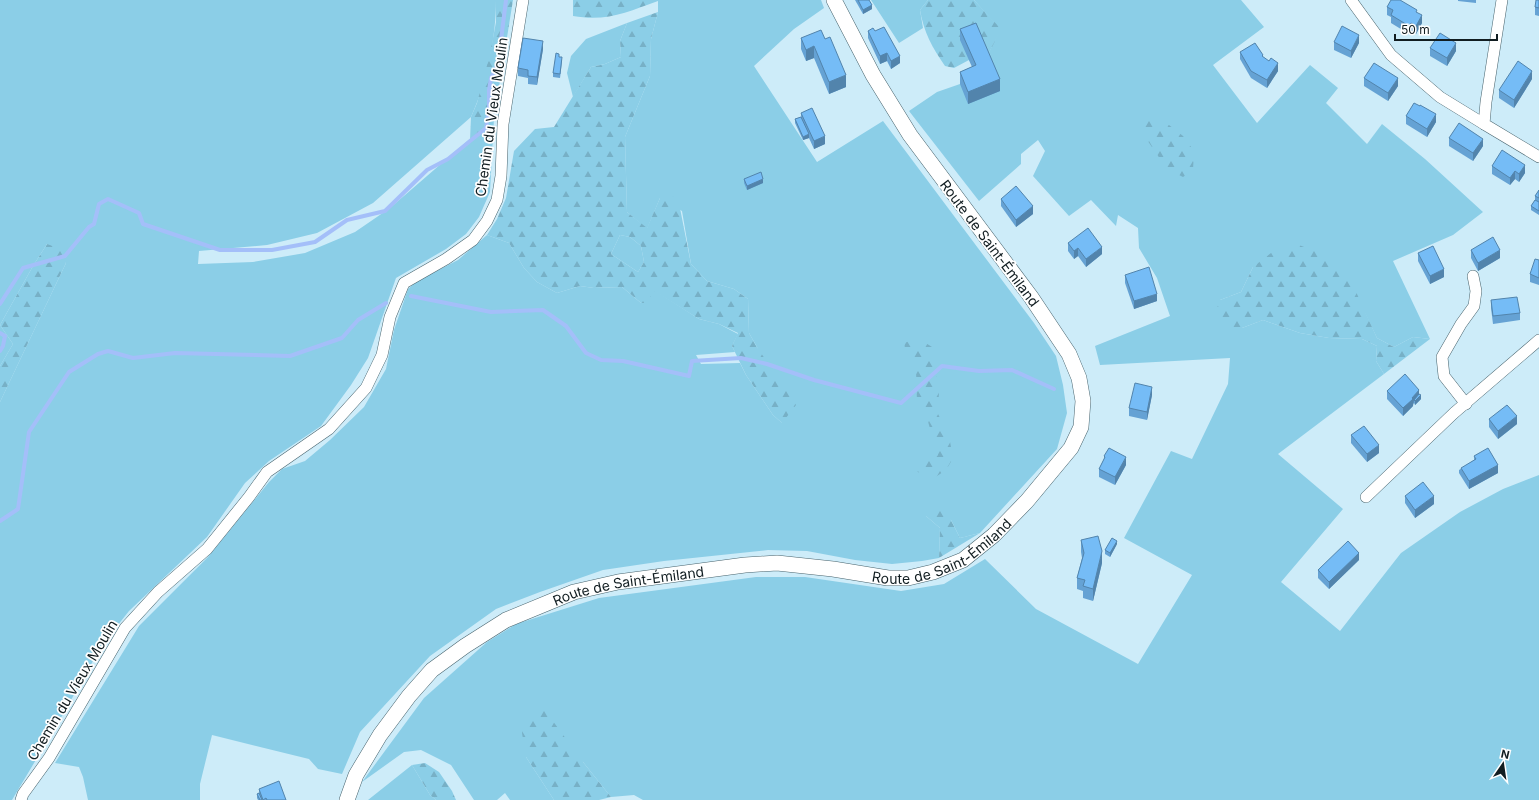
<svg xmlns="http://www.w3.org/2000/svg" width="1539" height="800" viewBox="0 0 1539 800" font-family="Inter,sans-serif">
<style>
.green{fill:#8bcee7}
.forest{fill:url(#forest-firs);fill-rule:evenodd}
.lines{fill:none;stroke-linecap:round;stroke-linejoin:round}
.stream{stroke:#a4bff9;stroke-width:4}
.minor-casing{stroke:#48646e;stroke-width:12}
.secondary-casing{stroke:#48646e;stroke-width:16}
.minor{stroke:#fff;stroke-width:11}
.secondary{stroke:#fff;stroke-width:15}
.wall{fill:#65a2d4}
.shaded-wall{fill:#5284ac}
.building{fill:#75bcf6;stroke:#5284ac}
.labels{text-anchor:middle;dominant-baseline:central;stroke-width:3.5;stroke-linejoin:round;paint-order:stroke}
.street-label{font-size:14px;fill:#111d21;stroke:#fff}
</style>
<defs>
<pattern id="forest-firs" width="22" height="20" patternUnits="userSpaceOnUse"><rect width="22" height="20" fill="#8bcee7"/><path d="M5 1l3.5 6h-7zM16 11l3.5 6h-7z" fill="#77b0c6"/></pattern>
</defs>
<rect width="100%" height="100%" fill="#cdecf9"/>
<g class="green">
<path d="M0,0H496C496,38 487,82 471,117L373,203L317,233L267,245L199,251L198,264L253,262L305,253L355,232L390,208L494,118L490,192L479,217L466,234L446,249L396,278L368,358L351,385L321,426L269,461L245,483L207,537L129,611L102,645L62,716L12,800H0V402L66,263L47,244L33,266L0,325L13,344L0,366Z"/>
<polygon points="658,0 821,0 824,8 794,29 754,66 817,162 883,121 1034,323 1056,356 1063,385 1067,413 1057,449 980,533 960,538 951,520 926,516 940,528 939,558 922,561 892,564 855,560 807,551 768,550 664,561 603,570 540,592 496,609 430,656 360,732 342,774 318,769 309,759 212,735 200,784 200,800 88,800 83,777 79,767 55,763 139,626 208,557 269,482 282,469 305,461 330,440 364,407 386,369 394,330 408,289 417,281 458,260 487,235 509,243 524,268 537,282 557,293 580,286 594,288 622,287 641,303 651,303 651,288 699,319 719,324 738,334 732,346 735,352 696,355 701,364 740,363 746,375 773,415 782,423 757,347 749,333 748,299 734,289 707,281 691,264 682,211 660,198 647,229 627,212 625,137 650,76 651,39 658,12"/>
<polygon points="871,0 928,0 920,10 923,28 899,43"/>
<polygon points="974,0 1241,0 1264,27 1213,65 1257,123 1310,65 1338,88 1326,103 1367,144 1382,124 1425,159 1483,212 1453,235 1393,261 1430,339 1413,337 1394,347 1377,338 1365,313 1253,267 1241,292 1220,300 1242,328 1263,320 1300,333 1329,338 1362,339 1377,346 1376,361 1384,374 1278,454 1343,509 1281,582 1340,631 1401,553 1460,512 1503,489 1539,475 1539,800 643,800 634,795 611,797 583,762 526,757 554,800 510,800 505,793 497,800 474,800 451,765 421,750 404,752 362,782 424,698 487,642 516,624 599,598 756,577 805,577 901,591 944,584 985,559 1036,609 1138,664 1192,575 1124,538 1171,451 1192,459 1228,384 1230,358 1100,365 1095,346 1170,316 1157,278 1139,248 1138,228 1118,215 1116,226 1091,200 1069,216 1033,176 1045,151 1038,140 1021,154 1021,164 979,201 909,111 937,92 960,84 986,59 1000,29"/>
<polygon points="627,23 620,41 621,57 605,64 591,67 573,97 567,73 571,56 586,39"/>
<polygon points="620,235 630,237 641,246 644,262 638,272 611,254"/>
<polygon points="412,765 430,795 436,800 368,800"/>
</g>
<g class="forest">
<polygon points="496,0 513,0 494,118 470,140 471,117 477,103 490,54 496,22"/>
<path d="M573,0H658V1C627,12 607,22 573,16Z"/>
<path d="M928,0H974L1001,29L986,59L969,60L954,68L945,66C932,47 924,33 920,10Z"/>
<path d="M658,12L651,39L650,76L625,137L627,212L647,228L660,198L669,196L678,198L691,264L707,281L734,289L748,299L749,333L757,347L796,405L782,423L773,415L746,375L732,346L738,333L719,324L699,319L651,289V303H641L622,287L594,288L580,286L557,293L537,282L524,268L509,243L487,235L497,219L506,198L514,151L535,129L554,127L591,67L605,64L621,57L620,41L627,23ZM620,235L630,237L641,246L644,262L638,272L611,254Z"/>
<polygon points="1140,121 1151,121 1169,125 1183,136 1194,151 1193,170 1183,177 1167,169 1143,134"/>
<polygon points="47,244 61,249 66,263 0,402 0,366 13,344 0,325 33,266"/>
<polygon points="1299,245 1335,259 1352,283 1377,338 1394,347 1413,337 1430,339 1384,374 1376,361 1377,346 1362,339 1329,338 1300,333 1263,320 1242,328 1224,329 1216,311 1220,300 1241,292 1253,267 1271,253"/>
<polygon points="918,338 932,347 939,391 938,414 949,436 951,447 952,460 946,470 934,478 915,471 909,462 932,460 938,455 938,442 931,432 927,418 917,402 916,370 907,358 904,343"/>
<polygon points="940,508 951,520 960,538 980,533 939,558 940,528 926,516 928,509"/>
<polygon points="544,709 583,762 611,797 599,800 554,800 526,757 522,733 525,718"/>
<polygon points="425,763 439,772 452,791 456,800 436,800 430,795 412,765"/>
</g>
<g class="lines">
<g class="stream">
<polyline points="411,296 491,312 543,310 566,326 586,353 601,360 623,361 689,376 692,361 741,358 767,364 814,380 901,403 942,366 979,371 1012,370 1054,389"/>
<polyline points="0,304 23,268 65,256 89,227 94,224 99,204 108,199 139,213 143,224 220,250 272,250 315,242 347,220 385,211 427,170 448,159 486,128 489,109 489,90 491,78 498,64 506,0"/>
<polyline points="0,333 5,336 3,346 0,351"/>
<polyline points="0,521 18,509 29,432 69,372 98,354 108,351 133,358 175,353 290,356 342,338 358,320 386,303"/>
</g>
<defs>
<g id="minor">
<polyline points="1351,0 1391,55 1440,97 1484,124"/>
<polyline points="1502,0 1486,102 1484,124 1539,157"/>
<polyline points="1466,404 1444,376 1442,357 1461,324 1474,306 1476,291 1473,276"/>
<polyline points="1366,497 1454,413 1539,340"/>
<polyline points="21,800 23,794 49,758 125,628 158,592 207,549 249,497 267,472 329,429 366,388 382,355 390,317 404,283 446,259 473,240 487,221 497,200 501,176 503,124 523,0"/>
</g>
<g id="secondary">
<path id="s1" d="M347,800L356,775L380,735L409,696L432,670L465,646L506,620L574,592L618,582L745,565L777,563L833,569L888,578H908L933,572L963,560L994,535L1027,501L1071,448L1081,427L1083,401L1079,378L1069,354L1031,297L910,135L873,75L834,0"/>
</g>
</defs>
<use href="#minor" class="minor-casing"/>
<use href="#secondary" class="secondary-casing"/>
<use href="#minor" class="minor"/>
<use href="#secondary" class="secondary"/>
</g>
<g class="wall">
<polygon points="855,0 869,0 872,9 863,14"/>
<polygon points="1458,0 1476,0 1476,3 1458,1"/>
<polygon points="1539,0 1539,16 1535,15 1535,7"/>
<polygon points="1387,7 1417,13 1422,23 1416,34 1411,31 1409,34 1391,23 1391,17 1387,15"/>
<polygon points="960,29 1000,91 968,104 960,84 960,72 972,67 960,40"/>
<polygon points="868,31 875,31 900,63 891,69 887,61 880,64 868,38"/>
<polygon points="801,38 825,39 846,87 829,94 814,58 806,61 801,49"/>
<polygon points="1334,42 1359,43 1351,58 1334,50"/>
<polygon points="1430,48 1456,51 1447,66 1430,56"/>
<polygon points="543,49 537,85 528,84 528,78 518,76 518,68"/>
<polygon points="1240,52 1263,57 1278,71 1267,88 1251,78 1240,59"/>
<polygon points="559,57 562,61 560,78 553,77 553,73"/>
<polygon points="1364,78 1398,86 1388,101 1364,86"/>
<polygon points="1532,79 1514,108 1499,98 1499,90"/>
<polygon points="801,113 825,144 814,149 809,138 803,140 795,123 795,119 801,117"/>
<polygon points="1406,116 1436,122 1427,137 1406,124"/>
<polygon points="1449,138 1483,146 1473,161 1449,146"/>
<polygon points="1492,166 1525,173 1519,182 1515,179 1510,185 1492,174"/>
<polygon points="744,179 763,183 747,190 744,183"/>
<polygon points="1539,190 1539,215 1531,210 1531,206 1535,200 1535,196"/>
<polygon points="1001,199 1033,214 1016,227 1001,206"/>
<polygon points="1068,243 1102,254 1086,267 1078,256 1074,259 1068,251"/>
<polygon points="1471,250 1500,258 1478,271 1471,258"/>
<polygon points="1418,253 1444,277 1430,284 1418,261"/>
<polygon points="1539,260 1539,285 1530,282 1530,274"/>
<polygon points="1125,275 1157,301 1134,309 1125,283"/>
<polygon points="1491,300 1520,313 1520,320 1493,324 1491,308"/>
<polygon points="1387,391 1419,394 1421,399 1415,405 1414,403 1413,404 1413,406 1403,416 1387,399"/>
<polygon points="1152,395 1147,420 1129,416 1129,408"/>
<polygon points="1489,419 1517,424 1498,439 1489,427"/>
<polygon points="1351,435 1379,453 1367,462 1351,443"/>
<polygon points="1104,456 1126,465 1115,485 1099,477 1099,469 1104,459"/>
<polygon points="1474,456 1498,473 1469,489 1459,473 1459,470 1474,460"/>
<polygon points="1405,496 1434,504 1415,518 1405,503"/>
<polygon points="1081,540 1102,563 1093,601 1083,598 1083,591 1077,589 1077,578 1082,558 1081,552"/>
<polygon points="1117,544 1110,557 1105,554 1105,550"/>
<polygon points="1359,560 1329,589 1318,578 1318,570"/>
<polygon points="259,789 286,800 258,800 257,798 257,794 259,793"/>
</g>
<g class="shaded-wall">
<polygon points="872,5 872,9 863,14 863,10"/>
<polygon points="1422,15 1422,23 1416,34 1416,26"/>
<polygon points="1411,23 1411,31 1409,34 1409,26"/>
<polygon points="1359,35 1359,43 1351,58 1351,51"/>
<polygon points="543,41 543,49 537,85 537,77"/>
<polygon points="1456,43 1456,51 1447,66 1447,58"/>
<polygon points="814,46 814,58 806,61 806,50"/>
<polygon points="887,53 887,61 880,64 880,56"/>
<polygon points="900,56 900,63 891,69 891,61"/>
<polygon points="1278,63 1278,71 1267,88 1267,80"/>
<polygon points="1532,71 1532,79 1514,108 1514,100"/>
<polygon points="846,75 846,87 829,94 829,82"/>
<polygon points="1398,78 1398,86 1388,101 1388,93"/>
<polygon points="1000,79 1000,91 968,104 968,92"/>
<polygon points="1436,114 1436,122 1427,137 1427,129"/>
<polygon points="809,134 809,138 803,140 803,137"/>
<polygon points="825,136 825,144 814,149 814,141"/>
<polygon points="1483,139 1483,146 1473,161 1473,153"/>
<polygon points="1525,165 1525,173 1519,182 1519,174"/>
<polygon points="1515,171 1515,179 1510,185 1510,178"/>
<polygon points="763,179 763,183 747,190 747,186"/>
<polygon points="1033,206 1033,214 1016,227 1016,220"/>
<polygon points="1102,247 1102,254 1086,267 1086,259"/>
<polygon points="1078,248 1078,256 1074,259 1074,251"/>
<polygon points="1500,250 1500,258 1478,271 1478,263"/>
<polygon points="1444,269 1444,277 1430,284 1430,276"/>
<polygon points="1157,294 1157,301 1134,309 1134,301"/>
<polygon points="1152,387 1152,395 1147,420 1147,412"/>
<polygon points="1419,390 1419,397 1421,395 1421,399 1415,405 1415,401 1414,400 1413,406 1403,416 1403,408"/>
<polygon points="1517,416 1517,424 1498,439 1498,431"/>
<polygon points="1379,445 1379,453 1367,462 1367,454"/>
<polygon points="1126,457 1126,465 1115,485 1115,477"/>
<polygon points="1498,465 1498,473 1469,489 1469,481"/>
<polygon points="1434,496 1434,504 1415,518 1415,510"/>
<polygon points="1117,541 1117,544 1110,557 1110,553"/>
<polygon points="1102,551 1102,563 1093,601 1093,589"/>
<polygon points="1359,553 1359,560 1329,589 1329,582"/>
</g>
<g class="building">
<polygon points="858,0 869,0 872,5 863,10"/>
<polygon points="1391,0 1400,0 1417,10 1416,12 1422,15 1416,26 1411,23 1409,26 1391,15 1393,10 1387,7"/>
<polygon points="1536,0 1539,0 1539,8 1535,7"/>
<polygon points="976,23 1000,79 968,92 960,72 976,65 960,29"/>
<polygon points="1342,26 1359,35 1351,51 1334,42"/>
<polygon points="884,27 900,56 891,61 887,53 880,56 868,31 873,28 875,31"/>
<polygon points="821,30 825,39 830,37 846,75 829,82 814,46 806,50 801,38"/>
<polygon points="1440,33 1456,43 1447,58 1430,48"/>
<polygon points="523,38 543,41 537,77 528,76 528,70 518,68"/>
<polygon points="1255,43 1263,55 1262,56 1269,61 1271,58 1278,63 1267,80 1251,71 1240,52"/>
<polygon points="556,53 559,54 559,57 562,57 560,74 553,73"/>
<polygon points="1518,61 1532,71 1514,100 1499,90"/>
<polygon points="1374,63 1398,78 1388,93 1364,78"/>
<polygon points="1414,103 1420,106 1420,105 1436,114 1427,129 1406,116"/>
<polygon points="812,108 825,136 814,141 801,113"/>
<polygon points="801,117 809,134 803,137 795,119"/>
<polygon points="1459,123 1483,139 1473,153 1449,138"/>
<polygon points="1502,150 1525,165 1519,174 1515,171 1510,178 1492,166"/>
<polygon points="761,172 763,179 747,186 744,179"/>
<polygon points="1016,186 1033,206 1016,220 1001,199"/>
<polygon points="1539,190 1539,198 1535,196"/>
<polygon points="1535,200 1539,202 1539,211 1531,206"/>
<polygon points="1088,228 1102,247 1086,259 1078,248 1074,251 1068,243"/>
<polygon points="1493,237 1500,250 1478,263 1471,250"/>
<polygon points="1433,246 1444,269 1430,276 1418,253"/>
<polygon points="1535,259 1539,260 1539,278 1530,274"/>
<polygon points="1149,267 1157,294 1134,301 1125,275"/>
<polygon points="1517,297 1520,313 1493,316 1491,300"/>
<polygon points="1405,374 1419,390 1412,398 1413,399 1403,408 1387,391"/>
<polygon points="1135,383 1152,387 1147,412 1129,408"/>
<polygon points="1419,394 1421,395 1415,401 1414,400"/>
<polygon points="1507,405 1517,416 1498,431 1489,419"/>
<polygon points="1364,426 1379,445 1367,454 1351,435"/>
<polygon points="1109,448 1126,457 1115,477 1099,469 1105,457 1104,456"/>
<polygon points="1488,448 1498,465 1469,481 1461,468 1476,459 1474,456"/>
<polygon points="1423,482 1434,496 1415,510 1405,496"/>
<polygon points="1098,536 1102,551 1093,589 1083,586 1085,580 1077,578 1084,553 1081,540"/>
<polygon points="1112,538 1117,541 1110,553 1105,550"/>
<polygon points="1348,541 1359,553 1329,582 1318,570"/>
<polygon points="279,781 286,800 267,800 266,798 263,800 259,789"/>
<polygon points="259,793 262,800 260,800 257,794"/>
</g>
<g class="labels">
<g class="street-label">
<text transform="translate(491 117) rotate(-82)">Chemin du Vieux Moulin</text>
<text transform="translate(990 243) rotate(53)">Route de Saint-Émiland</text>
<text stroke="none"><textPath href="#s1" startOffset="698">Route de Saint-Émiland</textPath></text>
<text stroke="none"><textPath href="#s1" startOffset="374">Route de Saint-Émiland</textPath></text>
<text transform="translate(72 690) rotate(-59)">Chemin du Vieux Moulin</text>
</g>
</g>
<g transform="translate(1503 764) rotate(13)" stroke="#ffffff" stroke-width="3" paint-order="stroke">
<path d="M0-3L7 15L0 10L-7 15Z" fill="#111d21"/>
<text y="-6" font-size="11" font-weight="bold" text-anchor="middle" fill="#111d21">N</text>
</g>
<path d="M1395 34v6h102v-6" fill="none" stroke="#111d21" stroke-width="2"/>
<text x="1401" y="34" font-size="12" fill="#111d21" stroke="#ffffff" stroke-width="3" paint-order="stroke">50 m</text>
</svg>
